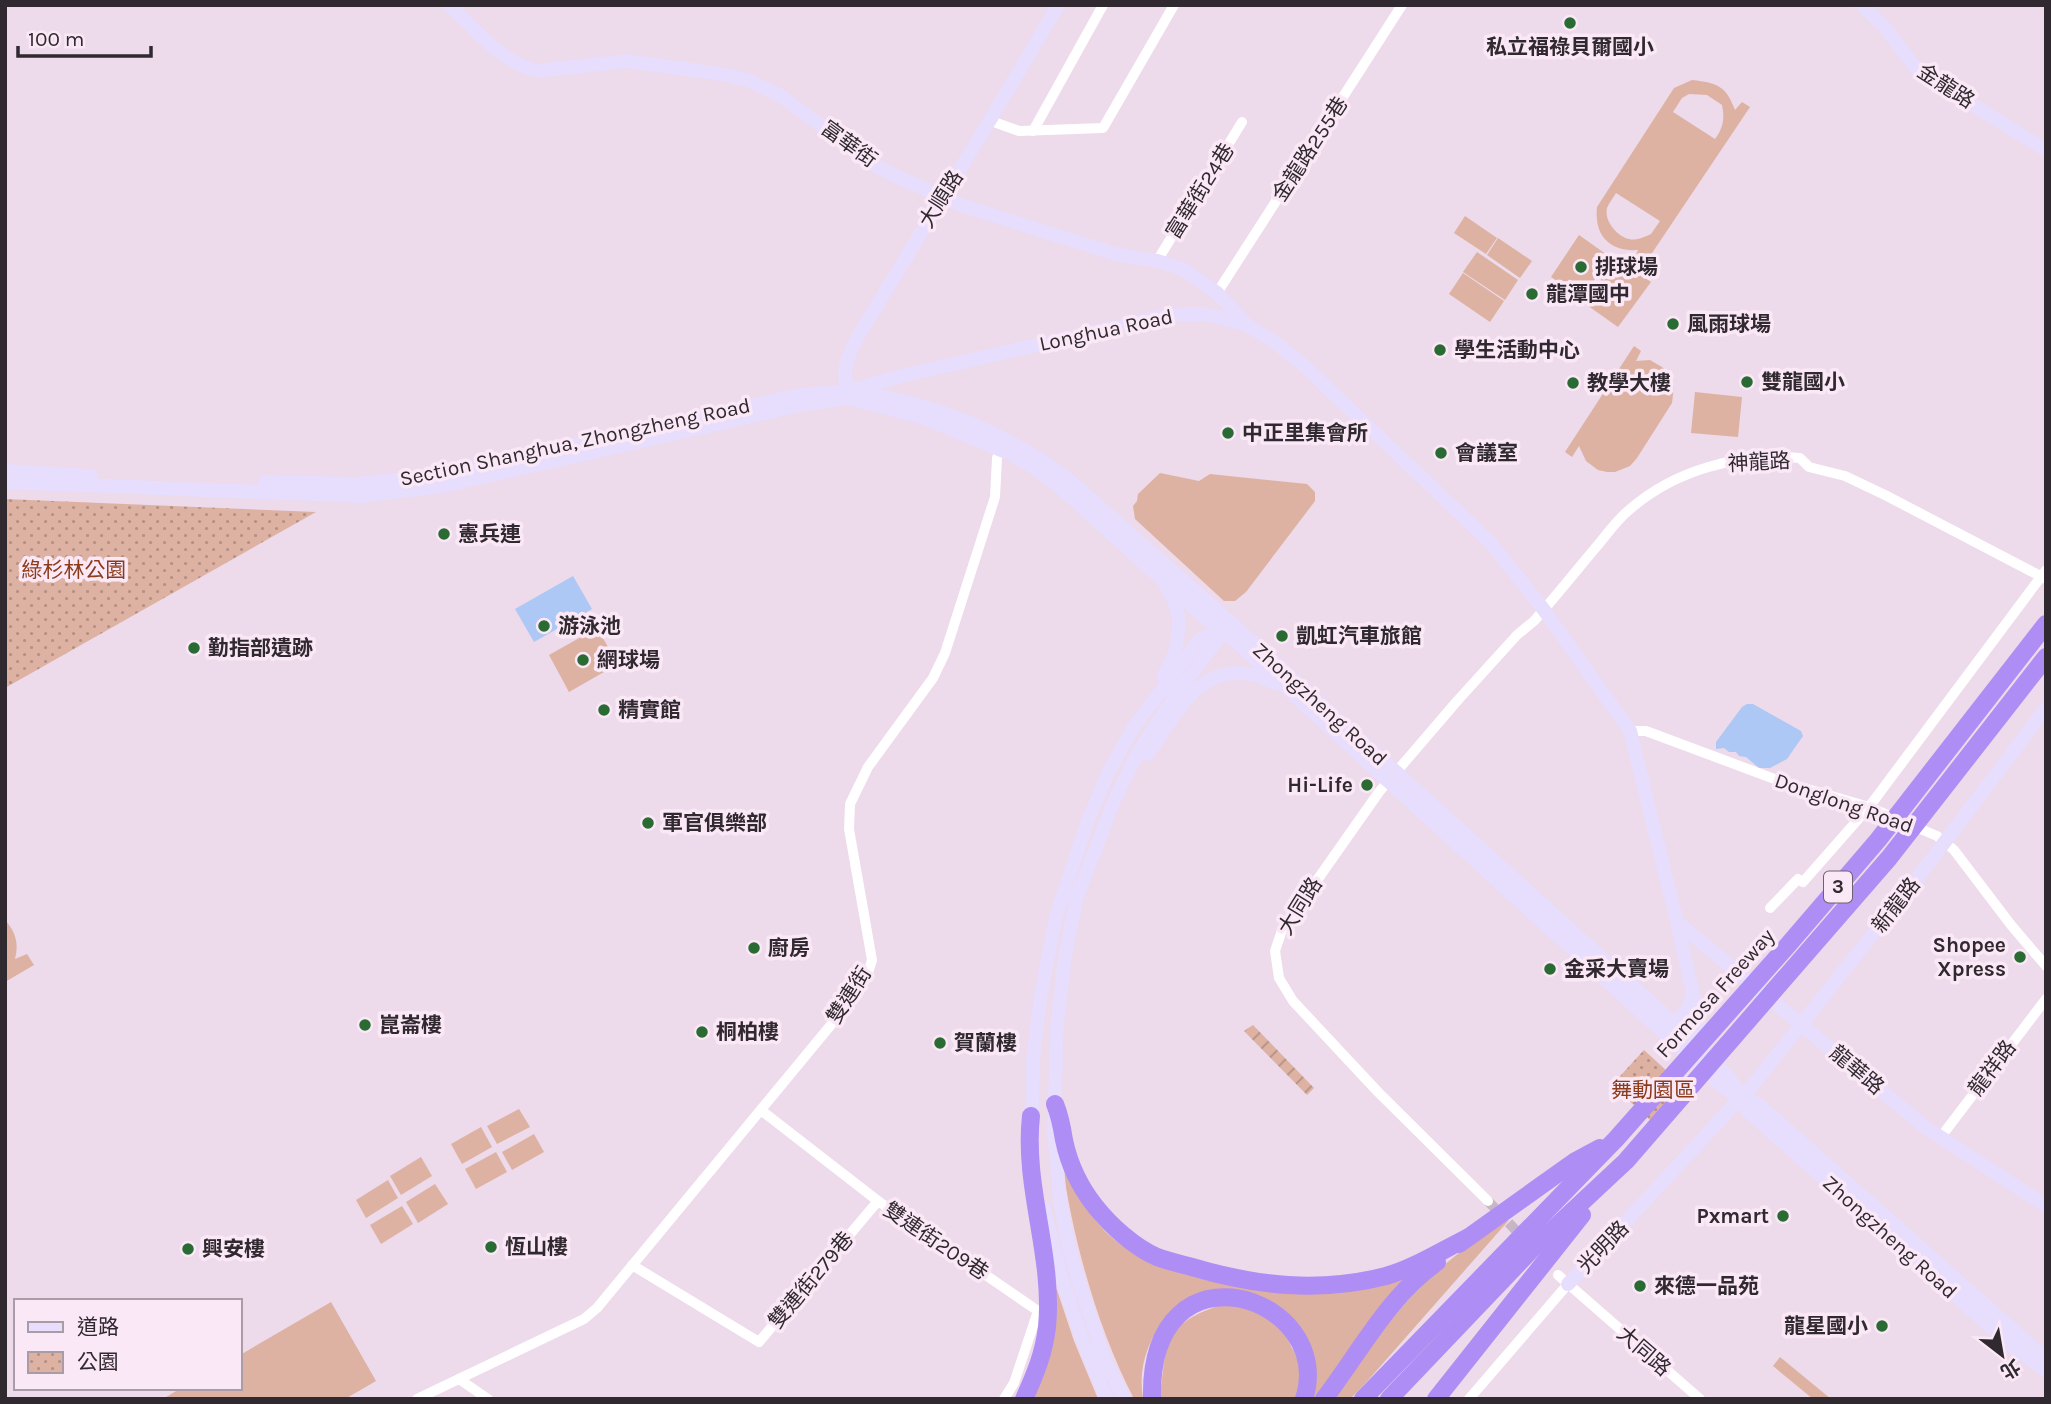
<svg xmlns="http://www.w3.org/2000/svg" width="2051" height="1404" viewBox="0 0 2051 1404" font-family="Karla,'Noto Sans TC',sans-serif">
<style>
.grass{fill:#ddb2a2;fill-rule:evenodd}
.park{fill:url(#park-dots)}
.garden{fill:url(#garden-furrows)}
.water{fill:#aec8f6}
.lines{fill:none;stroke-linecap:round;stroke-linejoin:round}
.street-tunnel{stroke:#c7b7c5;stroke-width:10;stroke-dasharray:10 5;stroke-linecap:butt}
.street{stroke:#fff;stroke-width:10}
.secondary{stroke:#e7ddfc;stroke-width:14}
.highway{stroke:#ae8df4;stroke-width:18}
.poi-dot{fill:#2a6a33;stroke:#fbe8f7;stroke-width:2.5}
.labels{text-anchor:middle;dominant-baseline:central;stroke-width:7;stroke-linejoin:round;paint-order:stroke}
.shield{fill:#fbe8f7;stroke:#6d626b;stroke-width:2}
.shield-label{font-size:19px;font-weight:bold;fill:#30292f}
.poi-label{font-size:21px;font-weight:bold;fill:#30292f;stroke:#fbe8f7;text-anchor:start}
.street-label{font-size:21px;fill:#30292f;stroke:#fbe8f7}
.park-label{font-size:21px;fill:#8b3b19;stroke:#fbe8f7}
</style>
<defs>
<pattern id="park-dots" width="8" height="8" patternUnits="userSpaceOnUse" patternTransform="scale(1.75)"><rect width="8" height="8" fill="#ddb2a2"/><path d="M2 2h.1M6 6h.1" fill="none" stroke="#b49184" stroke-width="1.8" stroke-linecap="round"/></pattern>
<pattern id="garden-furrows" width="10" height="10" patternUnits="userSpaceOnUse" patternTransform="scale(1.75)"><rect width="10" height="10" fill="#ddb2a2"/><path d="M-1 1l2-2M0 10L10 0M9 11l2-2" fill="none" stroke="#b49184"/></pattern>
</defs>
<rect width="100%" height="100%" fill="#eddaea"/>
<g class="grass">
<path d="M1692,80C1718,83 1726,86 1735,110L1742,102L1750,107L1644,265L1634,260L1638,250C1609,252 1594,235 1597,207L1674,88ZM1689,94L1707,95L1722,105C1725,119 1723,128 1715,139L1673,112L1682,98ZM1616,193L1660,221L1651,234C1644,237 1636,241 1629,239C1617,236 1604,221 1607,208C1609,203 1613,198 1616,193Z"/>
<polygon points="1465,216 1497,238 1486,254 1454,233"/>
<polygon points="1579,235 1610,257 1582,298 1551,277"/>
<polygon points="1498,238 1532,261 1520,278 1487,255"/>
<polygon points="1477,252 1518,280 1505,300 1463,272"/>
<polygon points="1617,258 1651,282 1618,327 1584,303"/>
<polygon points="1463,273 1504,301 1490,322 1449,294"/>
<polygon points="1634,346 1641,351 1636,361 1650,360 1662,367 1667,372 1674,386 1672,403 1637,458 1630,466 1615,472 1607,472 1598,470 1586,461 1579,446 1572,457 1565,452"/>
<polygon points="1695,392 1742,397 1738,437 1691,433"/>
<polygon points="1160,473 1199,481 1210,474 1307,484 1315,492 1315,501 1246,592 1235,601 1224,601 1135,519 1133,506 1137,501 1138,494"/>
<polygon points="597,628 618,664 569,692 549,655"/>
<path d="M5,920C16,932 19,944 15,959L27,954L34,965L5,982Z"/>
<polygon points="519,1109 530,1127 497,1144 487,1126"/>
<polygon points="481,1127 492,1147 462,1164 451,1144"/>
<polygon points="534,1134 544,1152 512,1170 502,1152"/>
<polygon points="496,1152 507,1172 476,1189 465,1169"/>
<polygon points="421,1157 432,1176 401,1195 390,1176"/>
<path d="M1061,1157C1073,1184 1084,1209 1104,1230C1144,1273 1258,1297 1315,1292C1346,1290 1378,1279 1409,1273L1362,1330L1317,1399H1310C1317,1380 1316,1357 1305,1340C1299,1332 1231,1299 1217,1291C1209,1293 1198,1294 1190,1298C1156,1318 1136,1359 1143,1399H1134C1096,1325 1073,1239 1061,1157Z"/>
<polygon points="388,1180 398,1198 366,1218 356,1200"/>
<polygon points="435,1184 448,1204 418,1223 406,1202"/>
<polygon points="402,1206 413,1224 381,1244 370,1225"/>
<path d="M1509,1220L1363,1386L1350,1399H1332C1374,1339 1416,1281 1477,1240C1487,1233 1497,1225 1509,1220Z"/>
<polygon points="1050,1286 1057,1290 1074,1341 1098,1399 1032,1399"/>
<polygon points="331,1302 376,1381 345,1399 163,1399 181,1388 240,1388 240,1355"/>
<path d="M1218,1306H1238L1252,1310L1281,1327L1301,1365L1298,1399H1160C1166,1347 1163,1324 1218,1306Z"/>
<polygon points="1780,1357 1831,1399 1813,1399 1773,1366"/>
</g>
<g class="park">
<polygon points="5,499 316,512 5,688"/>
<polygon points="1644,1050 1693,1095 1661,1130 1612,1085"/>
</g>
<polygon class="garden" points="1253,1025 1314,1088 1307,1095 1244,1031"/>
<g class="water">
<polygon points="573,576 592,609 534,642 515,609"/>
<polygon points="1747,704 1753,704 1801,731 1803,736 1787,759 1770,768 1759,768 1746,757 1739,756 1736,752 1729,752 1724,748 1716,749 1716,742 1742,707"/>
</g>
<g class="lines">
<polyline class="street-tunnel" points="1488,1201 1524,1239"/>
<g class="street">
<polyline points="991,121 1019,131 1103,128 1174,5"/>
<polyline points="1033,131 1103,5"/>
<polyline points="1157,261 1242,122"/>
<polyline points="1217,293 1402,5"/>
<polyline points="1630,731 1646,731 1780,781 1869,807 1937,836 1954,850 2011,925 2046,966"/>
<polyline points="1770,908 1798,879 1803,882 1869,807 2046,570"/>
<polyline points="762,1111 878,1201 1038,1311 1014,1383 1004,1399"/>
<polyline points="1940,1138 2046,999"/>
<path d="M1488,1201L1378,1092L1293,1001L1279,978L1275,951L1282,930L1379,792L1458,700L1517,635L1534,621C1556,596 1576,571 1597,546C1607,534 1617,520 1629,510C1676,469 1739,453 1800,458L1809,467L1845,476L1885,495L2046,579"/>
<polyline points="632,1265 759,1342 878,1201"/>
<polyline points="1558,1275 1700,1399"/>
<polyline points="459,1379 488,1399"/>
<polyline points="417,1399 584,1319 597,1308 854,997 867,976 872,960 849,829 850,804 868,767 933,678 945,653 995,497 997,458 1002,445"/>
<polyline points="1469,1399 1568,1284"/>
</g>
<g class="secondary">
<path d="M449,5C475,29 502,63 537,71L627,61L727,75L750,81L781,96L872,164L900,178L964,206L1115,254L1157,261L1183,269L1217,293L1245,323"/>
<polyline points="1862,5 1887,30 1919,72 2046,150"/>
<path d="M869,394C941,406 1010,435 1068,479L1229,621L1676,1025L1730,1079L1740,1097L1757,1103L2046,1359"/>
<path d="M849,398C850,390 846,384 845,376C844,363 852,349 857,338C924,227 993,118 1058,5"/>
<polyline points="5,471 91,476"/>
<polyline points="5,482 361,496 443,486 801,405 849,398 924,418 1011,454 1038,470 1063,490 1205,618 1223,630 1723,1087 1740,1097 1748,1111 1776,1136 2011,1345 2046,1371"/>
<polyline points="265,482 356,484 441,475 799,395 850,391 897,377 1159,317 1183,314 1205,314 1245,324 1276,343 1300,362 1490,542 1544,610 1630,731 1677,922 1703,1040 1701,1049"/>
<path d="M1163,676C1180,650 1186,613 1166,587"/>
<path d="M1148,754C1180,708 1206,649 1274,683"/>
<polyline points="1677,922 1925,1127 2046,1206"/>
<polyline points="1669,1031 1689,1006 1692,994"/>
<polyline points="1032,1126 1033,1059 1040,1000 1056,916 1088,820 1108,773 1133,728 1200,639 1223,630"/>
<path d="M1044,1208C1059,1274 1079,1337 1107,1399"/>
<polyline points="1568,1284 1757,1080 1922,872 2046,708"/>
<polyline points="1124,1399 1105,1360 1081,1289 1069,1248 1060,1201 1054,1131 1057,1023 1066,950 1077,897 1114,801 1138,752 1176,694 1216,642 1223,630"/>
</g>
<g class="highway">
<path d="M1055,1104C1060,1116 1062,1127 1064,1140C1069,1164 1080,1187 1095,1206C1110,1225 1134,1247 1157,1257C1168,1261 1181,1264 1192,1267C1256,1286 1320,1293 1386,1276C1414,1268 1441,1251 1467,1238"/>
<polyline points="1459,1244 1574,1162 1600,1148"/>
<path d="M1024,1399C1035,1375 1044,1353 1047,1327C1054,1256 1023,1187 1031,1116"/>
<path d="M1152,1399C1148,1234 1337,1296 1304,1399"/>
<path d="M1324,1399C1360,1352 1388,1297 1437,1262"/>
<polyline points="1363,1399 1616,1139 1788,945 1878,840 2046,624"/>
<polyline points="1389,1399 1534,1247 1626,1161 1889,858 2046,657"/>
<polyline points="1436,1399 1582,1215"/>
</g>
</g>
<g class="poi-dot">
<circle cx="1570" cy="23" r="7"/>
<circle cx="1581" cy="267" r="7"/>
<circle cx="1532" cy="294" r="7"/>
<circle cx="1673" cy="324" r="7"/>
<circle cx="1440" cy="350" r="7"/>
<circle cx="1747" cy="382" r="7"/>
<circle cx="1573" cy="383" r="7"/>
<circle cx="1228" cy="433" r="7"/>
<circle cx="1441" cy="453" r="7"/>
<circle cx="444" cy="534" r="7"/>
<circle cx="544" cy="626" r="7"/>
<circle cx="1282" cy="636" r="7"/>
<circle cx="194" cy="648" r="7"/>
<circle cx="583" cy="660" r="7"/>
<circle cx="604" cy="710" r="7"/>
<circle cx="1367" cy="785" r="7"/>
<circle cx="648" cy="823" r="7"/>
<circle cx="754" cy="948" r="7"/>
<circle cx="2020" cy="957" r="7"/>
<circle cx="1550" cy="969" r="7"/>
<circle cx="365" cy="1025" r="7"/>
<circle cx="702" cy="1032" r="7"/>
<circle cx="940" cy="1043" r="7"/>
<circle cx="1783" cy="1216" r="7"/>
<circle cx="491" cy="1247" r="7"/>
<circle cx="188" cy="1249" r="7"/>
<circle cx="1640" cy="1286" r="7"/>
<circle cx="1882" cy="1326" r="7"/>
</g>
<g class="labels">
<rect class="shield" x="1824" y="871.5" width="28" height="31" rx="5"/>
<g class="shield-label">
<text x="1838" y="887">3</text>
</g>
<g class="poi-label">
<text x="1570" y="47" text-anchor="middle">私立福祿貝爾國小</text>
<text x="1595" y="267">排球場</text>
<text x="1546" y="294">龍潭國中</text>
<text x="1687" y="324">風雨球場</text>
<text x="1454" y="350">學生活動中心</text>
<text x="1761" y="382">雙龍國小</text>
<text x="1587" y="383">教學大樓</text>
<text x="1242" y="433">中正里集會所</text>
<text x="1455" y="453">會議室</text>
<text x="458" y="534">憲兵連</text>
<text x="558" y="626">游泳池</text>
<text x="1296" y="636">凱虹汽車旅館</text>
<text x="208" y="648">勤指部遺跡</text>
<text x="597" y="660">網球場</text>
<text x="618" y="710">精實館</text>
<text x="1353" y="785" text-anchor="end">Hi-Life</text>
<text x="662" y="823">軍官俱樂部</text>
<text x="2006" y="945" text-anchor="end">Shopee<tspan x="2006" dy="24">Xpress</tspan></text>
<text x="768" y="948">廚房</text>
<text x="1564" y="969">金采大賣場</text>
<text x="379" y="1025">崑崙樓</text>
<text x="716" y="1032">桐柏樓</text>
<text x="954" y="1043">賀蘭樓</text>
<text x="1769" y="1216" text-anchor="end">Pxmart</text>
<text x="505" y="1247">恆山樓</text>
<text x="202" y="1249">興安樓</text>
<text x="1654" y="1286">來德一品苑</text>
<text x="1868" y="1326" text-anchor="end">龍星國小</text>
</g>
<g class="street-label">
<text transform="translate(1946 86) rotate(33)">金龍路</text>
<text transform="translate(849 144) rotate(36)">富華街</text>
<text transform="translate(1310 149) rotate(-57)">金龍路255巷</text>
<text transform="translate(1200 191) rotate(-58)">富華街24巷</text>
<text transform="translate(941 199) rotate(-58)">大順路</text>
<text transform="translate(1106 330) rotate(-12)">Longhua Road</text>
<text transform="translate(575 442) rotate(-12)">Section Shanghua, Zhongzheng Road</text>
<text transform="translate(1759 462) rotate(-3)">神龍路</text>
<text transform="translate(1320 704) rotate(42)">Zhongzheng Road</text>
<text transform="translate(1844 803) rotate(19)">Donglong Road</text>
<text transform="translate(1896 905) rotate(-52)">新龍路</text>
<text transform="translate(1300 906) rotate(-58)">大同路</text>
<text transform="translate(1715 993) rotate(-48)">Formosa Freeway</text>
<text transform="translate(849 995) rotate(-57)">雙連街</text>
<text transform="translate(1992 1068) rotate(-53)">龍祥路</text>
<text transform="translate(1857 1070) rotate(40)">龍華路</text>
<text transform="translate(1890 1237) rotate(42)">Zhongzheng Road</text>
<text transform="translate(936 1241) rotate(34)">雙連街209巷</text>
<text transform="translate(1603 1247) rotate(-46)">光明路</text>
<text transform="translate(811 1280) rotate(-50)">雙連街279巷</text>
<text transform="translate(1644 1351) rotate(41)">大同路</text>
</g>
<g class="park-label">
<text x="74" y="570">綠杉林公園</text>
<text x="1653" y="1090">舞動園區</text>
</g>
</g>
<rect width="2051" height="1404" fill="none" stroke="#30292f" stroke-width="14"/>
<rect x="14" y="1299" width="228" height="91" fill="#fbe8f7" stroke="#aa9ca7" stroke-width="2"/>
<rect x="28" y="1322" width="35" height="10" fill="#e7ddfc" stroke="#aa9ca7" stroke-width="2"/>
<text x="77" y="1334" font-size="21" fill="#30292f">道路</text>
<rect x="28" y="1352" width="35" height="21" fill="url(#park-dots)" stroke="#aa9ca7" stroke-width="2"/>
<text x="77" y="1369" font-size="21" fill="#30292f">公園</text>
<g transform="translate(2002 1355) rotate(149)" stroke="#fbe8f7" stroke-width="5" paint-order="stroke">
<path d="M0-5L12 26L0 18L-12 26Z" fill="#30292f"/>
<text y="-10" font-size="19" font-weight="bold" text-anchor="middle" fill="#30292f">北</text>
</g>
<path d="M18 46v10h133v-10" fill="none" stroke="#30292f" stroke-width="3.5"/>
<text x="28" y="46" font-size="21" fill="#30292f" stroke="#fbe8f7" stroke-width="5" paint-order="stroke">100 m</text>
</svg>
